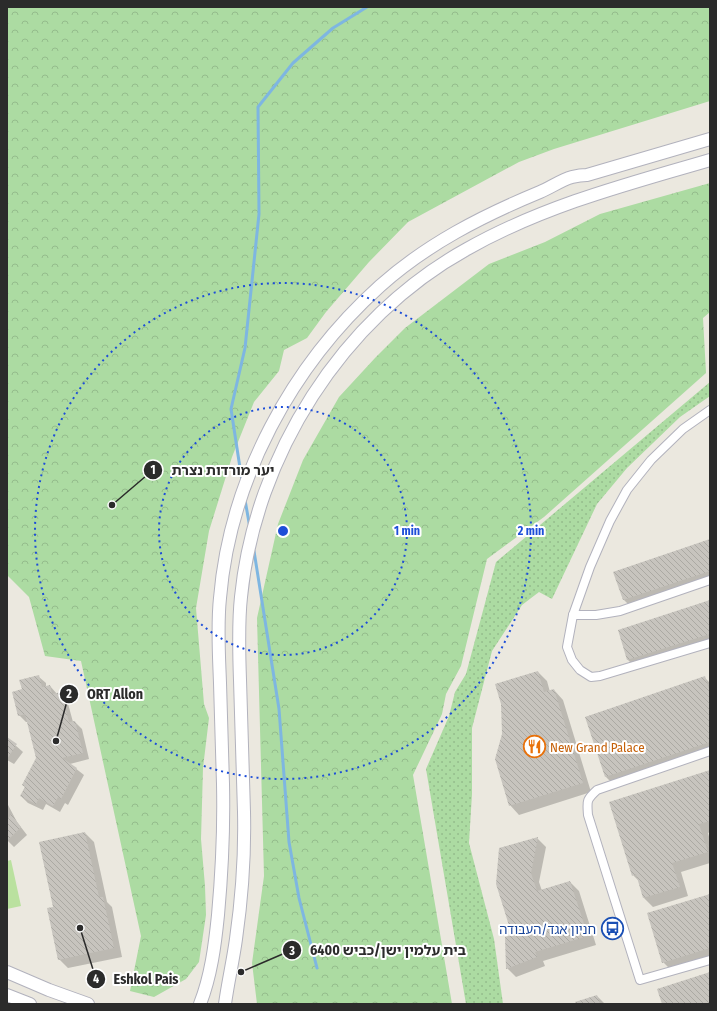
<svg xmlns="http://www.w3.org/2000/svg" width="717" height="1011" viewBox="0 0 717 1011" font-family="'Fira Sans Condensed','Noto Sans Hebrew',sans-serif">
<style>
.grass{fill:url(#grass-dots)}
.forest{fill:url(#forest-crowns)}
.pitch{fill:#bae19f}
.shadow{fill:#0003}
.lines{fill:none;stroke-linecap:round;stroke-linejoin:round}
.stream{stroke:#7eb6e1;stroke-width:3}
.building{fill:url(#building-back-hatch)}
.minor-casing{stroke:#b2b2bd;stroke-width:10}
.secondary-casing{stroke:#b2b2bd;stroke-width:14}
.minor{stroke:#fff;stroke-width:8}
.secondary{stroke:#fff;stroke-width:12}
.ring{fill:none;stroke:#1d4ed8;stroke-width:2;stroke-dasharray:2 4}
.labels{text-anchor:middle;dominant-baseline:central;stroke-width:4;stroke-linejoin:round;paint-order:stroke}
.food-label{font-size:13px;fill:#c56008;stroke:#fff;text-anchor:start}
.transit-label{font-size:13px;fill:#164399;stroke:#fff;text-anchor:end}
.centre{fill:#1d4ed8;stroke:#fff;stroke-width:2}
.ring-label{font-size:12px;text-anchor:middle;font-weight:bold;fill:#1d4ed8;stroke:#fff;stroke-width:4;stroke-linejoin:round;paint-order:stroke}
.leader{fill:none;stroke:#2b2b2b;stroke-width:1.5}
.callout-dot{fill:#2b2b2b;stroke:#fff;stroke-width:1.5}
.mark-label{font-size:12px;text-anchor:middle;font-weight:bold;fill:#fff}
.callout-label{font-size:14px;text-anchor:middle;font-weight:bold;fill:#2b2b2b;stroke:#fff;stroke-width:4;stroke-linejoin:round;paint-order:stroke}
</style>
<defs>
<pattern id="grass-dots" width="8" height="8" patternUnits="userSpaceOnUse"><rect width="8" height="8" fill="#acdba2"/><path d="M2 2h.1M6 6h.1" fill="none" stroke="#94bc8c" stroke-width="1.8" stroke-linecap="round"/></pattern>
<pattern id="forest-crowns" width="20" height="18" patternUnits="userSpaceOnUse"><rect width="20" height="18" fill="#acdba2"/><path d="M2 6a3 3 0 1 1 6 0M12 15a3 3 0 1 1 6 0" fill="none" stroke="#94bc8c"/></pattern>
<pattern id="building-back-hatch" width="6" height="6" patternUnits="userSpaceOnUse"><rect width="6" height="6" fill="#c7c4be"/><path d="M-1 5l2 2M0 0l6 6M5-1l2 2" fill="none" stroke="#aba9a3"/></pattern>
</defs>
<rect width="100%" height="100%" fill="#ebe8df"/>
<polygon class="grass" points="710,382 710,396 680,417 627,468 597,504 552,599 539,592 522,605 492,651 472,728 472,794 469,843 494,939 503,1004 466,1004 426,769 449,716 455,692 466,674 496,562"/>
<g class="forest">
<polygon points="7,7 710,7 710,101 554,149 519,162 408,222 369,262 326,312 307,338 284,350 279,371 254,402 232,457 209,531 196,608 204,704 209,718 203,768 201,839 205,886 206,915 199,962 186,979 154,997 130,991 141,936 81,661 45,656 29,597 7,575"/>
<polygon points="710,183 710,312 703,318 706,373 544,517 487,559 461,666 446,694 442,714 413,775 452,1004 257,1004 252,963 264,876 257,618 278,524 303,460 339,397 375,358 405,328 489,264 545,242 600,214"/>
</g>
<polygon class="pitch" points="11,860 21,906 7,909 7,861"/>
<g class="shadow">
<polygon points="710,540 710,583 633,609 624,600 614,572"/>
<polygon points="710,601 710,646 637,669 628,660 619,631"/>
<polygon points="538,672 547,681 550,692 554,690 563,700 591,792 519,815 510,805"/>
<polygon points="39,677 46,683 46,687 50,686 57,694 61,693 67,700 73,722 75,722 82,729 89,759 70,764 84,775 68,805 65,803 60,812 46,804 43,810 28,803 21,796 37,759 28,722 26,722 19,715 23,690"/>
<polygon points="705,678 710,683 710,754 615,786 606,777 586,717"/>
<polygon points="7,738 23,752 14,764 7,760"/>
<polygon points="710,771 710,832 708,833 710,840 710,863 681,872 688,896 653,907 644,898 639,881 633,875"/>
<polygon points="7,803 17,822 27,835 14,847 7,840"/>
<polygon points="85,833 94,842 107,902 112,907 122,957 68,968 59,959 54,908"/>
<polygon points="537,838 546,847 539,882 542,891 570,882 579,891 596,945 543,961 545,966 516,977 507,968 513,936"/>
<polygon points="710,895 710,960 672,971 663,962"/>
<polygon points="597,996 605,1004 582,1004"/>
</g>
<g class="lines">
<g class="stream">
<polyline points="242,481 231,409 245,348 259,214 258,107 293,63 333,28 367,7"/>
<polyline points="245,500 250,528"/>
<polyline points="254,551 279,709 289,842 299,898 317,968"/>
</g>
</g>
<g class="building">
<polygon points="710,539 710,571 623,600 613,572"/>
<polygon points="710,600 710,634 627,660 618,630"/>
<polygon points="538,671 544,692 554,689 583,783 509,806 495,759 502,734 501,704 495,684"/>
<polygon points="39,675 42,687 50,685 52,694 61,692 69,722 75,721 83,753 62,758 77,768 61,799 58,797 53,806 39,798 36,804 20,796 25,787 22,785 36,758 25,714 18,716 12,692 22,689 19,680"/>
<polygon points="705,676 710,692 710,742 605,777 585,717"/>
<polygon points="7,737 17,744 7,759"/>
<polygon points="710,770 710,821 699,824 708,852 672,863 680,887 643,898 636,874 632,876 609,802"/>
<polygon points="11,814 21,827 7,841 7,821"/>
<polygon points="85,832 99,897 103,897 114,948 58,960 47,908 53,907 39,842"/>
<polygon points="538,837 531,873 537,891 570,881 588,936 535,952 537,957 506,969 505,937 512,935 496,884 499,848"/>
<polygon points="710,894 710,948 662,963 647,913"/>
<polygon points="710,972 710,1004 662,1004 657,989"/>
<polygon points="597,995 600,1004 576,1004 575,1002"/>
</g>
<g class="lines">
<defs>
<g id="minor">
<polyline points="710,410 683,429 651,460 627,490 610,521 590,567 573,615 567,647 572,660 580,670 591,677 600,676 710,643"/>
<polyline points="573,615 596,615 620,611 710,580"/>
<path d="M710,751L597,790C586,800 587,801 588,815L640,980L710,960"/>
</g>
<g id="secondary">
<polyline points="7,972 49,990 88,1004"/>
<polyline points="7,995 30,1004"/>
<path d="M200,1004C211,976 215,945 218,915C222,871 224,828 223,784C222,751 221,717 220,683C219,655 217,626 220,598C230,479 292,365 380,286C427,244 482,216 540,192C550,188 561,180 572,177C576,176 582,175 587,175L710,139"/>
<path d="M225,1004C228,982 233,961 236,939C242,897 245,854 244,812C243,768 241,724 240,680C239,652 238,624 241,597C255,456 342,318 467,249C543,206 627,184 710,160"/>
</g>
</defs>
<use href="#minor" class="minor-casing"/>
<use href="#secondary" class="secondary-casing"/>
<use href="#minor" class="minor"/>
<use href="#secondary" class="secondary"/>
</g>
<g class="ring">
<circle cx="283" cy="531" r="124"/>
<circle cx="283" cy="531" r="248"/>
</g>
<defs>
<symbol id="restaurant-ring" viewBox="-11 -11 22 22"><circle r="9.5" fill="#fff" stroke="#e8710a" stroke-width="1.5"/><path d="M-5-6h1v4h1v-4h1v4h1v-4h1v5L-1.5 .5V6h-2V.5L-5-1ZM5-6V6H3V1.5H1.5Q1.5-4 5-6Z" fill="#e8710a"/></symbol>
<symbol id="bus-ring" viewBox="-11 -11 22 22"><circle r="9.5" fill="#fff" stroke="#1a4fb4" stroke-width="1.5"/><path d="M-5-6H5V4H4V6H2V4H-2V6H-4V4H-5ZM-3.5-4V0h7V-4ZM-3.5 1.2v1.5H-2V1.2ZM2 1.2v1.5H3.5V1.2Z" fill="#1a4fb4"/></symbol>
</defs>
<g fill-rule="evenodd">
<use href="#restaurant-ring" x="522" y="734" width="25" height="25"/>
<use href="#bus-ring" x="600" y="916" width="25" height="25"/>
</g>
<g class="labels">
<g class="food-label">
<text x="550" y="747">New Grand Palace</text>
</g>
<g class="transit-label">
<text x="596" y="929">חניון אגד/העבודה</text>
</g>
</g>
<circle cx="283" cy="531" r="6" class="centre"/>
<g class="ring-label">
<text x="407" y="535">1 min</text>
<text x="531" y="535">2 min</text>
</g>
<path class="leader" d="M112 505L153 470M56 741L69 694M241 972L292 950M80 928L96 979"/>
<g class="callout-dot">
<circle cx="112" cy="505" r="4"/>
<circle cx="56" cy="741" r="4"/>
<circle cx="241" cy="972" r="4"/>
<circle cx="80" cy="928" r="4"/>
<circle cx="153" cy="470" r="10"/>
<circle cx="69" cy="694" r="10"/>
<circle cx="292" cy="950" r="10"/>
<circle cx="96" cy="979" r="10"/>
</g>
<g class="mark-label">
<text x="153" y="474">1</text>
<text x="69" y="698">2</text>
<text x="292" y="955">3</text>
<text x="96" y="983">4</text>
</g>
<g class="callout-label">
<text x="223" y="475">יער מורדות נצרת</text>
<text x="115" y="699">ORT Allon</text>
<text x="388" y="955">בית עלמין ישן/כביש 6400</text>
<text x="146" y="984">Eshkol Pais</text>
</g>
<rect width="717" height="1011" fill="none" stroke="#2b2b2b" stroke-width="16"/>
</svg>
